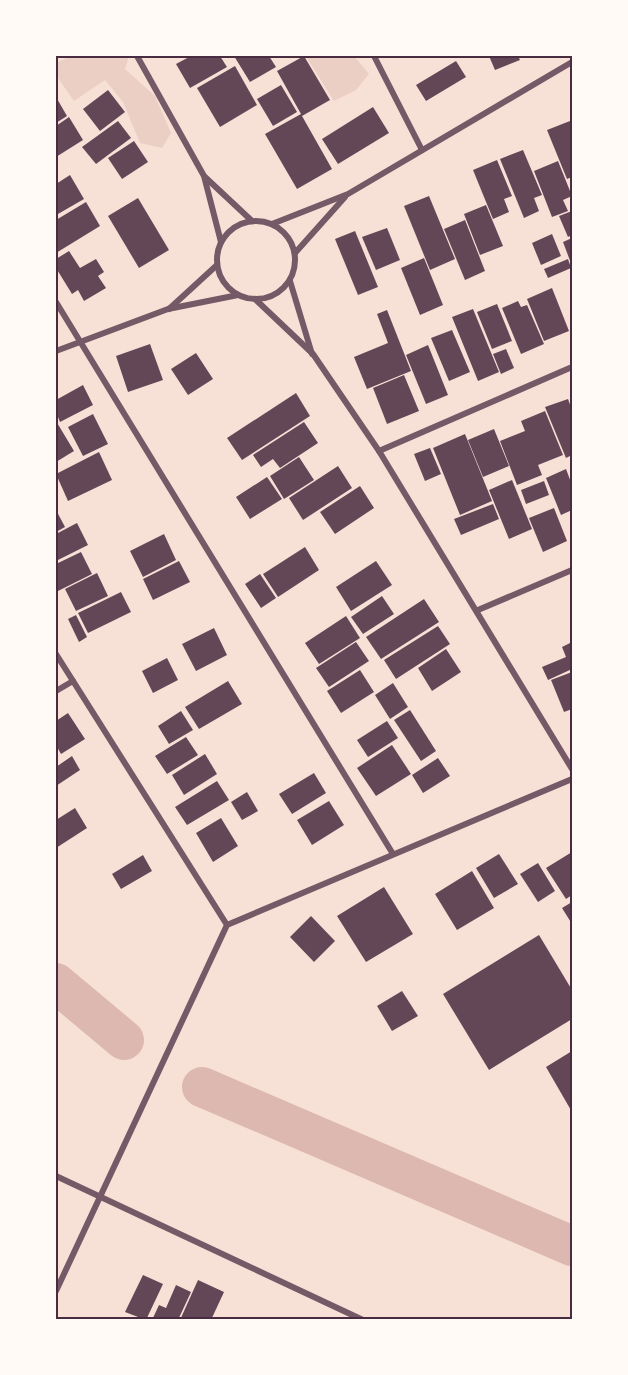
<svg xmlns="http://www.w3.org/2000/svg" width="628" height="1375" viewBox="0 0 628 1375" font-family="Cabin,sans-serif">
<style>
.green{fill:#ebcfc5}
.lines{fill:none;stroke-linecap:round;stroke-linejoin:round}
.river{stroke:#dcb8b0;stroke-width:40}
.building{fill:#644757}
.minor{stroke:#755966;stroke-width:6}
.neatline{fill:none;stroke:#4a2c40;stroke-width:2}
</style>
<rect width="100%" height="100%" fill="#f7e1d7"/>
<g class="green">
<polygon points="71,56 129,56 125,69 155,96 171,133 162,148 140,143 123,102 105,80 74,101 56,75 56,63"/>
<polygon points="310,56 354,56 369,74 356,90 334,101 307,58"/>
</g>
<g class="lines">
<g class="river">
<polyline points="56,983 124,1040"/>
<polyline points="202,1087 572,1246"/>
</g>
</g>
<g class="building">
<polygon points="191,56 220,56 227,67 190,88 176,64"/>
<polygon points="234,56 269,56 276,67 250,82"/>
<polygon points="304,56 330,100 302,116 332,169 297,189 265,134 301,114 277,71"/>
<polygon points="489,56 518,56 520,60 495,70"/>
<polygon points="456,61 466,77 426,101 416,85"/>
<polygon points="235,66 257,105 220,127 197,88"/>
<polygon points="281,85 297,112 273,126 257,99"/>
<polygon points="108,90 125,112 100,131 83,109"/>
<polygon points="56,97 67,116 56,123"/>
<polygon points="373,107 389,133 338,164 322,139"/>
<polygon points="69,117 83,140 56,157 56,126"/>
<polygon points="118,121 131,138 96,164 82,147"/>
<polygon points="570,121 572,177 567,179 547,130"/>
<polygon points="134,141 148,162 122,179 108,158"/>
<polygon points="523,150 542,195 534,198 539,211 524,218 500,159"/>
<polygon points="497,160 512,196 504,199 509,212 493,219 473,170"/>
<polygon points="558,161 572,196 563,200 568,211 552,217 534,171"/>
<polygon points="70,175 84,199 58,214 56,210 56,184"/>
<polygon points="429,196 455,259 430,270 404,206"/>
<polygon points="138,198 169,250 139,268 108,216"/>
<polygon points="86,202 100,226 56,253 56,220"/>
<polygon points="486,205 503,246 480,255 464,214"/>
<polygon points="572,211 572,235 568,237 559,216"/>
<polygon points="465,220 485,271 465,280 444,229"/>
<polygon points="387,228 400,260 376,270 362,237"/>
<polygon points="355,231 378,287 358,295 335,239"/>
<polygon points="552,234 561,256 541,265 532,243"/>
<polygon points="572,238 572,266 563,242"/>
<polygon points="69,251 80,268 96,259 104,272 98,276 106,288 84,301 78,290 72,294 56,268 56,259"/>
<polygon points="424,258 443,305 420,315 401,268"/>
<polygon points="568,259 571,268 548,278 544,269"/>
<polygon points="552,288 569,331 544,341 527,299"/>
<polygon points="518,301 521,307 527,305 544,344 521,354 502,308"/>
<polygon points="497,304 512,341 492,349 477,312"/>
<polygon points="473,309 499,372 478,381 452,317"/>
<polygon points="387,310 411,371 367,389 354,357 388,343 377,314"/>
<polygon points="452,330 470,372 449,381 431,338"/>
<polygon points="150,344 163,380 128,392 116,356"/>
<polygon points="428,345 448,395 426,404 406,355"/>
<polygon points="506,349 514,368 501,374 493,354"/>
<polygon points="196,353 213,379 188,395 171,369"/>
<polygon points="404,375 419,411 387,424 373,388"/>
<polygon points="83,385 93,405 60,422 56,412 56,400"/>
<polygon points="296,393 310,416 242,460 227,438"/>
<polygon points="568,399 572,410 572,455 566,458 545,407"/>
<polygon points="545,411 563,455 538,465 542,475 517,485 500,441 525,431 521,421"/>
<polygon points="93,414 108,444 83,456 68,427"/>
<polygon points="56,421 74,451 56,462"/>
<polygon points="304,422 318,443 280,468 273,459 261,467 253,455"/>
<polygon points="494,429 509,466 483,477 468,440"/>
<polygon points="465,434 492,501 460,515 433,448"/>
<polygon points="430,448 441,474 425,481 414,454"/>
<polygon points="99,452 112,480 68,501 56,474"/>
<polygon points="299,457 314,480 284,499 270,476"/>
<polygon points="338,466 352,488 303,520 289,498"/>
<polygon points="566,469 572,485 572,510 561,515 546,478"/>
<polygon points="267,477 282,499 250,519 236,497"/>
<polygon points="512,480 532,529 509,539 489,490"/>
<polygon points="544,481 549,495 526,504 521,490"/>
<polygon points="360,486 374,508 335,534 320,512"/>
<polygon points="493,504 499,519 461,535 454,519"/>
<polygon points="554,508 567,541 543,552 529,518"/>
<polygon points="56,510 65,527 56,532"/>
<polygon points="77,523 88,545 56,561 56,534"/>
<polygon points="164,534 176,560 143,577 130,551"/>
<polygon points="305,547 319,570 278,597 263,574"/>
<polygon points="81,552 92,574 56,592 56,564"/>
<polygon points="179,561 190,582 153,600 143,579"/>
<polygon points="376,561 392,585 351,611 336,587"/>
<polygon points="97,573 108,596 76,611 65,589"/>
<polygon points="260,574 276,598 261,608 245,584"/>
<polygon points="121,592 131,612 88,633 78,613"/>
<polygon points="382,596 394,614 363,634 351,617"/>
<polygon points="424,599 439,622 381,659 366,637"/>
<polygon points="76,615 87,637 79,642 68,619"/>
<polygon points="346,616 360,638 319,664 305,643"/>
<polygon points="438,626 450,644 396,679 384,660"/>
<polygon points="214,628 227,655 196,671 182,644"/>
<polygon points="356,642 369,661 329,687 316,668"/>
<polygon points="572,642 572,669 548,680 542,667 566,657 562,647"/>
<polygon points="446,649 461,672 432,691 418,668"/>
<polygon points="167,658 178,680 153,693 142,671"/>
<polygon points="360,670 374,692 341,713 327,691"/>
<polygon points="572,672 572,709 564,712 551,680"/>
<polygon points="228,681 242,704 199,729 185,707"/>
<polygon points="393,683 408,707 390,719 375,695"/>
<polygon points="410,710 436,751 421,761 394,720"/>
<polygon points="181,711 193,730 169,744 158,726"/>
<polygon points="68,713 85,739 61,754 56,745 56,721"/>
<polygon points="387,721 398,738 368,757 357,740"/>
<polygon points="186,737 198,755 167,774 155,756"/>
<polygon points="392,745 411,774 376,796 357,768"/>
<polygon points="205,754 217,774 184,795 172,775"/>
<polygon points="72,756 80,770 56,786 56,767"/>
<polygon points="438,758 450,776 423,793 412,775"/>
<polygon points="314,773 326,793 292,814 279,794"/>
<polygon points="217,781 229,800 187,825 175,807"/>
<polygon points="247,792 258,811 242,820 231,802"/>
<polygon points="329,801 344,825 312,845 297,820"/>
<polygon points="75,808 87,828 56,848 56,820"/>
<polygon points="221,818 238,846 213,862 196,833"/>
<polygon points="572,852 572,895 566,899 546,868"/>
<polygon points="499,854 518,884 494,898 476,868"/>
<polygon points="143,855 152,871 121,889 112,874"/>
<polygon points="538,863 555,891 538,902 520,874"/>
<polygon points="472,871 494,908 457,930 435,894"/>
<polygon points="384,887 413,934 366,962 337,916"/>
<polygon points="572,902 572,924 562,908"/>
<polygon points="311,916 335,941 314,962 290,937"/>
<polygon points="539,935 572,990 572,1019 489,1070 443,994"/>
<polygon points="402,991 418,1016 392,1031 377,1006"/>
<polygon points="572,1051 572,1112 546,1067"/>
<polygon points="143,1275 163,1284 146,1320 125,1312"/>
<polygon points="198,1280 224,1292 211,1320 180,1320"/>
<polygon points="176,1285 191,1292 178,1320 152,1320 159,1305 166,1308"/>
</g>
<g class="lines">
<g class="minor">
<polyline points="137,56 204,176 221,242"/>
<polyline points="374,56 422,150"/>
<polyline points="205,177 252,221"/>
<circle cx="256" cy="260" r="39"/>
<polyline points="272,224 348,194 572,62"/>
<polyline points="295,253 345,197"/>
<polyline points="290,281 312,354"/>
<polyline points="255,299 313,354 379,451 572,769"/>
<polyline points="56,302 393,854"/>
<polyline points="169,309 217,265"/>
<polyline points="56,351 168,309 238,295"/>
<polyline points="379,451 572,367"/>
<polyline points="478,610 572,570"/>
<polyline points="56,654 227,925"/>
<polyline points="56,691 73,681"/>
<polyline points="56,1176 363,1320"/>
<polyline points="56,1291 227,925 572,779"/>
</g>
</g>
<rect width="628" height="1375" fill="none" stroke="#fffaf5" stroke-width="114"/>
<rect x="57" y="57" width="514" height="1261" class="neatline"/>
</svg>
